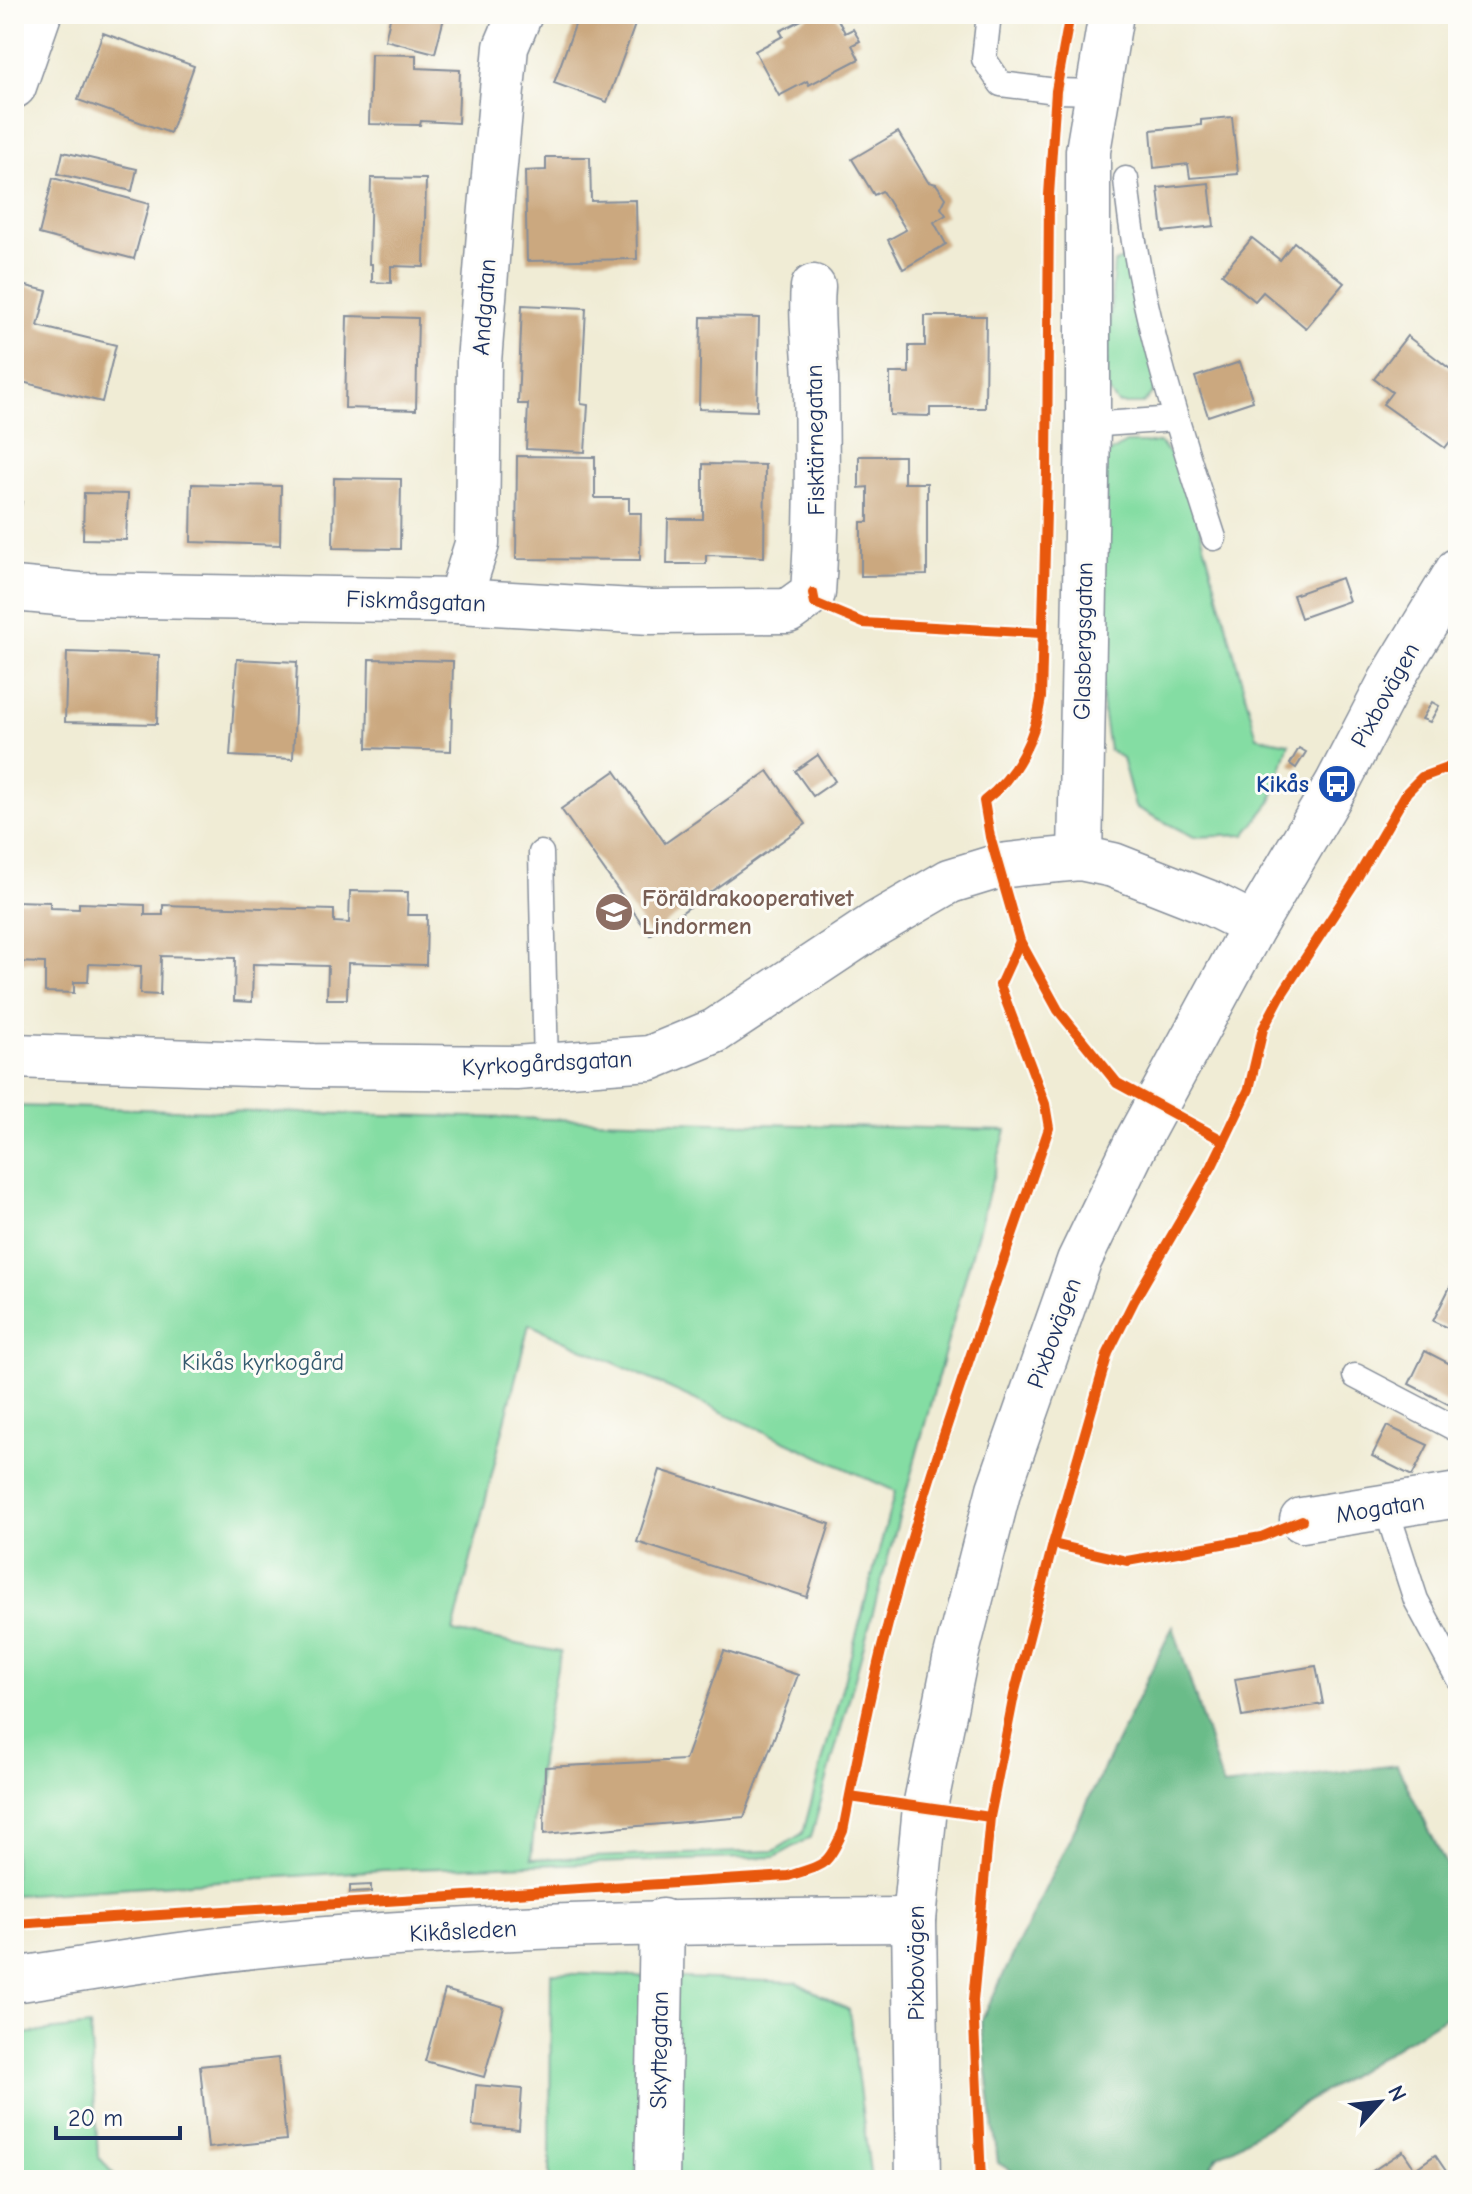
<svg xmlns="http://www.w3.org/2000/svg" width="1472" height="2194" viewBox="0 0 1472 2194" font-family="'Comic Neue',sans-serif">
<style>
.green{fill:#84dda3;stroke:#508680;stroke-width:2;fill-rule:evenodd}
.forest{fill:#6bbc89;stroke:#437674;stroke-width:2}
.building{fill:#cba87f}
.lines{fill:none;stroke-linecap:round;stroke-linejoin:round}
.lane-casing{stroke:#868e9a;stroke-width:27}
.street-casing{stroke:#868e9a;stroke-width:47}
.secondary-casing{stroke:#868e9a;stroke-width:47}
.lane{stroke:#fff;stroke-width:24}
.street{stroke:#fff;stroke-width:44}
.secondary{stroke:#fff;stroke-width:44}
.cycleway-casing{stroke:#fdfcf7;stroke-width:15}
.cycleway{stroke:#e8590c;stroke-width:10}
.labels{text-anchor:middle;dominant-baseline:central;stroke-width:6;stroke-linejoin:round;paint-order:stroke}
.street-label{font-size:24px;fill:#1b2f5e;stroke:#fdfcf7}
.transit-label{font-size:24px;font-weight:bold;fill:#164399;stroke:#fdfcf7;text-anchor:end}
.education-label{font-size:24px;font-weight:bold;fill:#785e54;stroke:#fdfcf7;text-anchor:start}
.park-label{font-size:24px;fill:#355a6f;stroke:#fdfcf7}
</style>
<rect width="100%" height="100%" fill="#fdfcf7"/>
<filter id="ink" filterUnits="userSpaceOnUse"><feTurbulence type="fractalNoise" baseFrequency=".0125" numOctaves="2"/><feDisplacementMap in="SourceGraphic" scale="16" xChannelSelector="R" yChannelSelector="G"/><feConvolveMatrix kernelMatrix="1 2 1 2 8 2 1 2 1" color-interpolation-filters="sRGB"/></filter>
<filter id="wash" filterUnits="userSpaceOnUse"><feTurbulence type="fractalNoise" baseFrequency=".006" numOctaves="4" result="noise"/><feDisplacementMap in="SourceGraphic" scale="32" xChannelSelector="R" yChannelSelector="G"/><feGaussianBlur stdDeviation="1.8" result="paint"/><feColorMatrix in="noise" values="0 0 0 0 0 0 0 0 0 0 0 0 0 0 0 0 0 1.4 0 .05"/><feComposite in="paint" operator="in"/></filter>
<g filter="url(#wash)">
<rect width="100%" height="100%" fill="#f0ecd5"/>
<g class="green">
<polygon points="1125,257 1160,383 1143,404 1118,404 1105,386 1114,263"/>
<polygon points="1126,443 1160,443 1183,467 1257,737 1289,743 1271,802 1245,835 1194,837 1135,807 1122,758 1109,750 1102,703 1105,456"/>
<path d="M14,1106L1006,1130L811,1837L775,1857L383,1870L14,1895ZM529,1324L895,1491L803,1833L774,1851L531,1859L540,1759L560,1652L453,1632Z"/>
<polygon points="551,1973 796,1982 849,2010 871,2180 550,2180"/>
<polygon points="90,2026 98,2156 119,2180 14,2180 14,2035"/>
</g>
<polygon class="forest" points="1173,1626 1223,1786 1397,1765 1458,1889 1458,2009 1217,2157 1201,2180 1027,2180 998,2163 981,2021"/>
<g id="blocks">
<g class="building">
<polygon points="391,14 445,14 435,53 385,40"/>
<polygon points="579,14 623,14 637,19 607,102 554,83"/>
<polygon points="813,14 835,14 845,33 853,29 860,41 852,45 859,59 809,85 807,81 779,96 755,51 783,36 780,31"/>
<polygon points="103,33 194,66 170,133 78,100"/>
<polygon points="371,54 416,55 416,68 460,70 458,123 421,121 420,125 369,124"/>
<polygon points="1232,117 1238,174 1190,178 1188,164 1154,168 1151,130 1201,125 1201,120"/>
<polygon points="898,132 928,182 936,184 946,198 941,208 946,215 934,222 946,244 903,269 888,240 906,230 882,191 874,195 852,159"/>
<polygon points="63,152 137,169 132,191 58,174"/>
<polygon points="546,157 590,157 591,201 636,200 637,259 527,261 525,171 546,170"/>
<polygon points="53,178 149,204 134,259 39,234"/>
<polygon points="371,178 426,179 424,267 391,266 391,283 372,282 372,264 369,264"/>
<polygon points="1209,183 1214,226 1163,232 1158,188"/>
<polygon points="1252,238 1280,260 1294,242 1344,283 1306,328 1263,292 1255,301 1222,274"/>
<polygon points="14,283 47,291 38,326 116,345 102,402 14,380 14,340 18,324 14,323"/>
<polygon points="522,305 586,308 581,404 588,405 585,452 526,449 528,404 518,404"/>
<polygon points="347,316 418,318 416,410 345,408"/>
<polygon points="925,316 986,316 985,408 930,408 930,416 890,415 890,373 909,373 909,346 925,346"/>
<polygon points="701,317 759,318 757,411 699,409"/>
<polygon points="1407,336 1458,375 1458,431 1445,448 1383,404 1392,392 1374,379"/>
<polygon points="1240,362 1253,401 1208,416 1195,377"/>
<polygon points="517,456 595,457 595,498 629,498 629,513 641,513 640,560 516,559"/>
<polygon points="859,456 904,456 904,483 927,483 927,575 861,576 861,522 868,522 868,487 859,488"/>
<polygon points="703,464 765,465 764,557 706,555 706,564 667,564 668,519 703,519"/>
<polygon points="334,478 401,479 400,549 333,548"/>
<polygon points="192,484 281,486 280,545 191,542"/>
<polygon points="84,493 128,494 126,540 83,539"/>
<polygon points="14,500 22,502 15,532 14,532"/>
<polygon points="1341,578 1349,601 1301,618 1293,595"/>
<polygon points="67,652 159,655 157,724 65,722"/>
<polygon points="237,659 297,662 293,759 230,756"/>
<polygon points="369,659 453,661 451,751 367,748"/>
<polygon points="1432,702 1439,706 1430,722 1422,719"/>
<polygon points="1299,748 1306,752 1296,768 1290,764"/>
<polygon points="818,755 835,781 813,796 795,771"/>
<polygon points="615,771 665,843 768,771 806,824 650,935 561,809"/>
<polygon points="350,891 408,892 407,915 427,915 426,965 348,963 347,999 327,999 328,966 253,964 252,1002 234,1001 235,958 161,956 160,995 140,994 141,966 89,964 88,982 74,982 74,993 45,992 45,963 14,962 14,901 50,902 50,908 79,909 79,903 145,905 145,915 163,915 163,905 334,910 334,922 349,923"/>
<polygon points="1458,1271 1458,1333 1433,1321"/>
<polygon points="1425,1351 1458,1368 1458,1409 1409,1384"/>
<polygon points="1387,1426 1428,1445 1412,1476 1372,1456"/>
<polygon points="660,1470 830,1524 807,1597 637,1542"/>
<polygon points="724,1651 798,1675 744,1817 544,1834 545,1767 685,1760"/>
<polygon points="1316,1666 1323,1704 1242,1717 1235,1679"/>
<polygon points="371,1885 371,1892 350,1893 350,1886"/>
<polygon points="445,1990 504,2007 484,2077 425,2061"/>
<polygon points="278,2058 286,2140 208,2148 200,2066"/>
<polygon points="476,2085 522,2089 519,2130 472,2126"/>
<polygon points="1403,2151 1415,2169 1435,2155 1452,2180 1359,2180"/>
</g>
</g>
</g>
<g filter="url(#ink)">
<use href="#blocks" fill-opacity="0" stroke="#868e9a" stroke-width="2"/>
<g class="lines">
<defs>
<g id="lane">
<polyline points="989,14 984,59 1001,84 1056,91 1098,92"/>
<path d="M1126,179C1137,302 1176,421 1214,538"/>
<polyline points="1088,425 1175,419"/>
<polyline points="541,853 546,1068"/>
<polyline points="1355,1376 1458,1430"/>
<polyline points="1386,1508 1416,1600 1458,1678"/>
</g>
<g id="street">
<polyline points="14,86 39,14"/>
<path d="M14,589L80,595L459,601L651,612L788,611L813,593C818,522 817,450 816,379C815,348 810,318 813,287"/>
<polyline points="459,601 477,544 479,362 491,208 506,47 520,14"/>
<polyline points="1080,858 1088,425 1088,151 1111,14"/>
<polyline points="14,1056 314,1066 516,1068 650,1058 715,1031 876,924 950,881 999,866 1025,863 1080,858 1113,865 1210,903 1254,925"/>
<polyline points="1302,1520 1458,1495"/>
<path d="M14,1980C122,1963 230,1946 339,1938C531,1924 722,1921 914,1920"/>
<polyline points="657,2180 662,1921"/>
</g>
<polyline id="secondary" points="918,2180 914,1920 925,1807 955,1660 999,1489 1079,1261 1137,1141 1254,925 1337,784 1390,682 1458,570"/>
</defs>
<use href="#lane" class="lane-casing"/>
<use href="#street" class="street-casing"/>
<use href="#secondary" class="secondary-casing"/>
<use href="#lane" class="lane"/>
<use href="#street" class="street"/>
<use href="#secondary" class="secondary"/>
<defs>
<g id="cycleway">
<path d="M1070,14L1056,91L1049,195L1047,473L1041,698C1035,738 1017,776 984,801L990,837L1020,941L1058,1010L1117,1083L1224,1141"/>
<polyline points="813,593 815,603 863,623 1041,633"/>
<polyline points="1053,1544 1127,1561 1261,1537 1302,1520"/>
<polyline points="850,1797 990,1817"/>
<path d="M14,1924L788,1876C825,1864 827,1867 843,1831C855,1769 867,1707 882,1647C926,1471 991,1299 1049,1128L1045,1104L1000,985L1020,941"/>
<polyline points="981,2180 973,2001 990,1817 1014,1695 1053,1544 1108,1353 1134,1301 1212,1166 1249,1089 1263,1029 1280,997 1353,885 1407,792 1422,777 1458,764"/>
</g>
</defs>
<use href="#cycleway" class="cycleway-casing"/>
<use href="#cycleway" class="cycleway"/>
</g>
</g>
<defs>
<symbol id="bus-disc" viewBox="-11 -11 22 22"><circle r="9.5" fill="#1a4fb4" stroke="#fdfcf7"/><path d="M-5-6H5V4H4V6H2V4H-2V6H-4V4H-5ZM-3.5-4V0h7V-4ZM-3.5 1.2v1.5H-2V1.2ZM2 1.2v1.5H3.5V1.2Z" fill="#fff"/></symbol>
<symbol id="school-disc" viewBox="-11 -11 22 22"><circle r="9.5" fill="#8d6e63" stroke="#fdfcf7"/><path d="M0-5L7-2L0 1L-7-2ZM-4 1L0 2.5L4 1V4Q0 6-4 4Z" fill="#fff"/></symbol>
</defs>
<g fill-rule="evenodd">
<use href="#bus-disc" x="1315" y="762" width="44" height="44"/>
<use href="#school-disc" x="592" y="890" width="44" height="44"/>
</g>
<g class="labels">
<g class="street-label">
<text transform="translate(484 307) rotate(-86)">Andgatan</text>
<text transform="translate(815 440) rotate(-91)">Fisktärnegatan</text>
<text transform="translate(416 601) rotate(2)">Fiskmåsgatan</text>
<text transform="translate(1083 641) rotate(-89)">Glasbergsgatan</text>
<text transform="translate(1385 695) rotate(-61)">Pixbovägen</text>
<text transform="translate(547 1063) rotate(-3)">Kyrkogårdsgatan</text>
<text transform="translate(1054 1333) rotate(-70)">Pixbovägen</text>
<text transform="translate(1380 1508) rotate(-9)">Mogatan</text>
<text transform="translate(463 1931) rotate(-3)">Kikåsleden</text>
<text transform="translate(916 1963) rotate(-90)">Pixbovägen</text>
<text transform="translate(659 2050) rotate(-89)">Skyttegatan</text>
</g>
<g class="transit-label">
<text x="1309" y="784">Kikås</text>
</g>
<g class="education-label">
<text x="642" y="898">Föräldrakooperativet<tspan x="642" dy="28">Lindormen</tspan></text>
</g>
<g class="park-label">
<text x="263" y="1362">Kikås kyrkogård</text>
</g>
</g>
<rect width="1472" height="2194" fill="none" stroke="#fdfcf7" stroke-width="48"/>
<g transform="translate(1380 2102) rotate(63)" stroke="#fdfcf7" stroke-width="6" paint-order="stroke">
<path d="M0-6L14 30L0 20L-14 30Z" fill="#1b2f5e"/>
<text y="-12" font-size="22" font-weight="bold" text-anchor="middle" fill="#1b2f5e">N</text>
</g>
<path d="M56 2126v12h124v-12" fill="none" stroke="#1b2f5e" stroke-width="4"/>
<text x="68" y="2126" font-size="24" fill="#1b2f5e" stroke="#fdfcf7" stroke-width="6" paint-order="stroke">20 m</text>
</svg>
